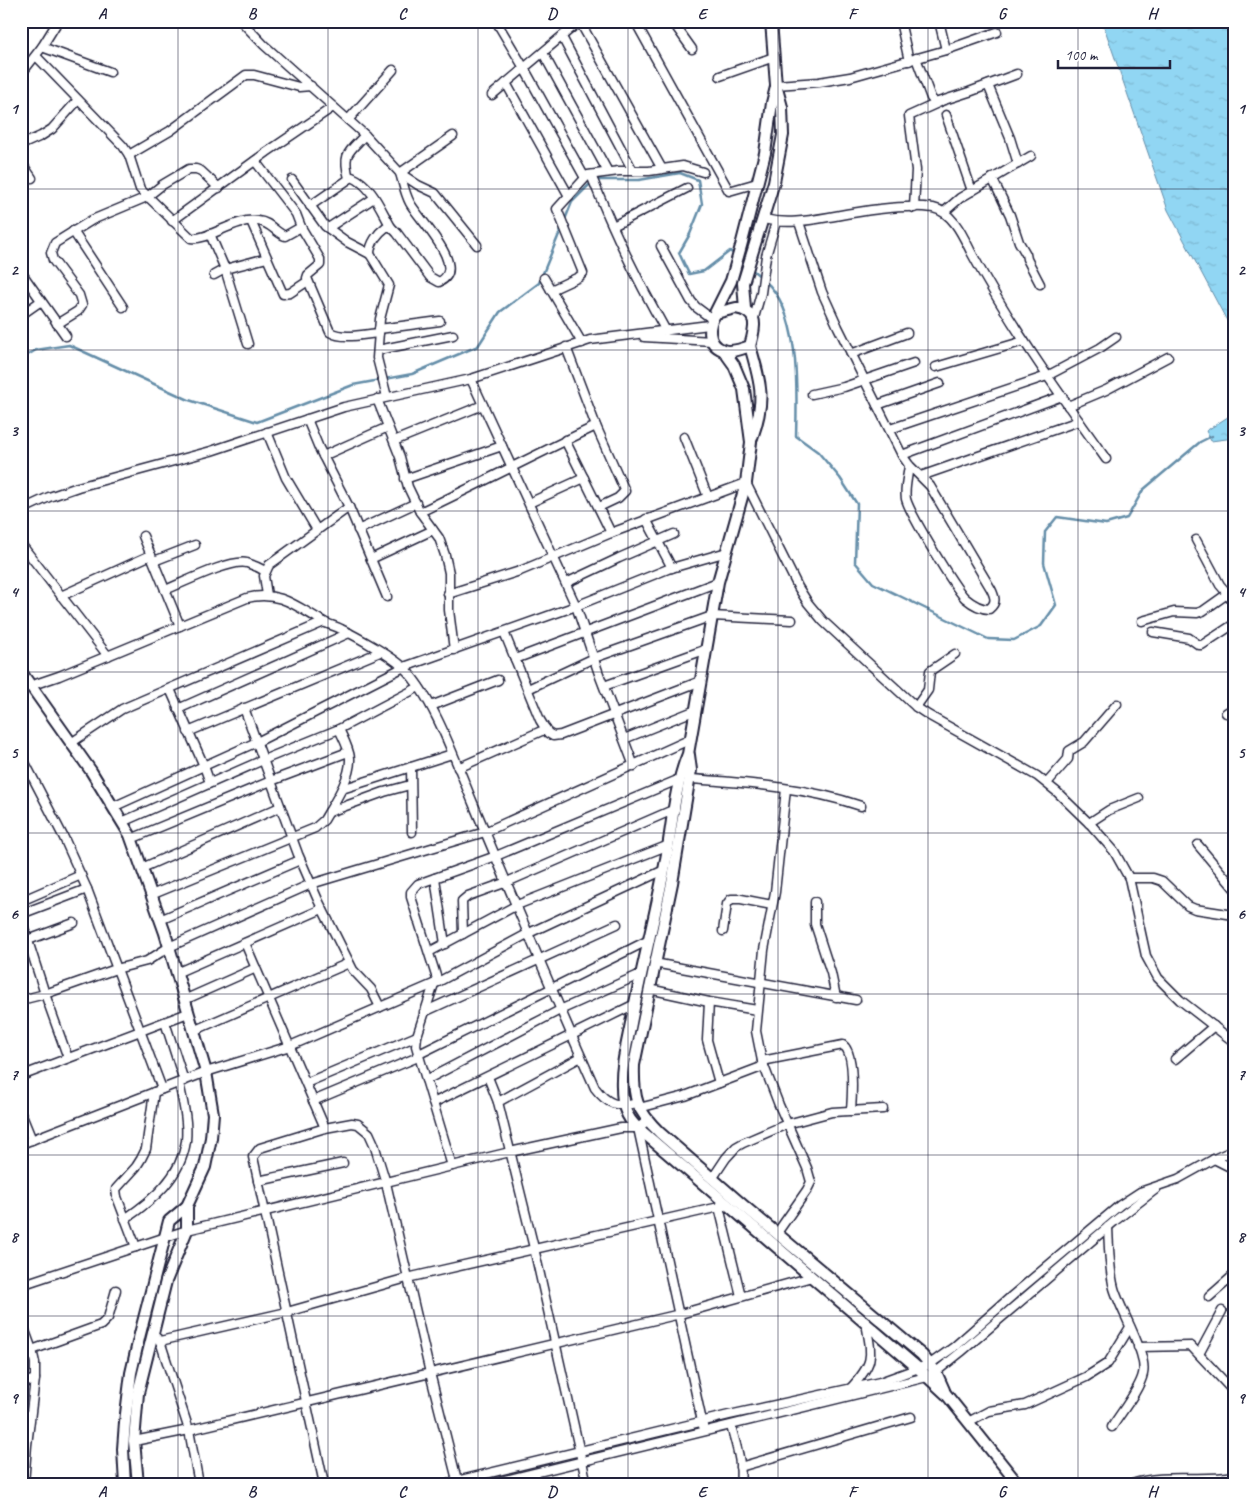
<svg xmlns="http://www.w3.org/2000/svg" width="1255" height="1505" viewBox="0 0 1255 1505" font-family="Caveat,sans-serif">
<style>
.water{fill:url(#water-ripples);stroke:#658ea9}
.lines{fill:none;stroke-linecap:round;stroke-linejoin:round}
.stream{stroke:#658ea9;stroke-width:2.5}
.minor-casing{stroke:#22223b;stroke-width:11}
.tertiary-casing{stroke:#22223b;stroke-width:14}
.minor{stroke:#fff;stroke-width:8}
.tertiary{stroke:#fff;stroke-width:10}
.grid{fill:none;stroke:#22223b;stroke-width:1;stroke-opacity:0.55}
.neatline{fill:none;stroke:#22223b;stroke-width:2}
.grid-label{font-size:16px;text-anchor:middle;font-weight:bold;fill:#22223b}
</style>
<defs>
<pattern id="water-ripples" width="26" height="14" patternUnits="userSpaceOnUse" patternTransform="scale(1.25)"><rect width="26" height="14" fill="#91d6f3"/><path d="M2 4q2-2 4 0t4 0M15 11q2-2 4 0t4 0" fill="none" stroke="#7db7d1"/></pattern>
</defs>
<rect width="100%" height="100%" fill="#fff"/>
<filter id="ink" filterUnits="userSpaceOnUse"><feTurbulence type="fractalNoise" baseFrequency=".02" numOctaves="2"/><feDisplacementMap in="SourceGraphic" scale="10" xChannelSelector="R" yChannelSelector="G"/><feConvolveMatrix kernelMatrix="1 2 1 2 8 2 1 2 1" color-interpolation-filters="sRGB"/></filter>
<g filter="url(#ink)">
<g class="water">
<polygon points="1102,21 1234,21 1234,334 1168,210"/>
<polygon points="1234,413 1234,438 1211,441 1206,431"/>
</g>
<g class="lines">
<g class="stream">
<polyline points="564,222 572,202 594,180 639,180 680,173 698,180 702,204 690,234 679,253 689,274 704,271 730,251 736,256"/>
<polyline points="750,268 761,277"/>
<path d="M765,281C801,312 797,392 796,436L818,452L840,478L857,504L855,562L873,583L988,639L1014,640L1041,626L1056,605L1044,563L1045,532L1057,517L1106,524L1127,518L1143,490L1200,442L1212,436"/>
<polyline points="21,359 36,350 69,345 189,400 257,422 353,385 412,374 478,346 500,312 539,283 562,227"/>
</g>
<defs>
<g id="minor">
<polyline points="241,21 264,45 365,135 400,173 418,185 435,193 477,245"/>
<polyline points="496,21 524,68 585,178"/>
<polyline points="635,21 729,191 757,183"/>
<polyline points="672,21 692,49"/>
<polyline points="900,21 909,61"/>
<polyline points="939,21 946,50"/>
<polyline points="580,22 662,169"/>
<polyline points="562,37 633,171"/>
<polyline points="42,47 110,72"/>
<polyline points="543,53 608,172"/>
<path d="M36,56L123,146L129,155L140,189L191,238C208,241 236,217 258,221C270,222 275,232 285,236L301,227"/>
<polyline points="916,58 931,98 935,103 969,92 1017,74"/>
<polyline points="21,74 42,47 58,21"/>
<polyline points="720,76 774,57"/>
<polyline points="506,83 569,196"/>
<polyline points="776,85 819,82 850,77 946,50 997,32"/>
<polyline points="988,85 1010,138 1018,164"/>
<polyline points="492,95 580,21"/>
<polyline points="946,115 972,191"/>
<polyline points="348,120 393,70"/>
<polyline points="21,145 41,136 52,129 78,100"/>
<polyline points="129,155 170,131 246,75 254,75 299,87 311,86"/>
<path d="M255,161L296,214L301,227L320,259V265L308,275L307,278L330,332C343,340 365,334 379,333"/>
<polyline points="21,162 32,178"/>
<path d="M591,175C612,228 637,280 666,331"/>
<path d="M349,178C342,153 349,152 365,135"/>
<polyline points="992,178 1010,215 1019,242 1026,254 1027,259 1040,284"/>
<polyline points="292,180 325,226 347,242 370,254"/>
<path d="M310,206L352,177C372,185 381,210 391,227"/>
<polyline points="914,208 916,170 909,116 940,102"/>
<polyline points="944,212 960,198 1031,156"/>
<path d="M764,219C788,225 811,220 835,216C862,211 906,204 933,208C953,212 963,236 971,252C1010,325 1058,392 1106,459"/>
<polyline points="172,221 267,152 333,107"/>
<polyline points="251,221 283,294 290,293 308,281"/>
<path d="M799,222L822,292L838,327L902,455L909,465L930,486L991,589C995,597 997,603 989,609C981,609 971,603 965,598C954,587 910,514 906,499C904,489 908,476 909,465"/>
<polyline points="613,226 687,188"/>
<polyline points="328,228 374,198"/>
<polyline points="73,231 123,307"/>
<polyline points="210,234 225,269 248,344"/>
<polyline points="661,246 691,301 696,307 712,319"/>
<polyline points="21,272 66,336"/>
<polyline points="214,275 225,269 267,258"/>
<polyline points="544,278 582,343"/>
<polyline points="551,290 579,277 583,273 557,209 588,175 619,171 649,171 683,166 703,172"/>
<polyline points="21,315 41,301"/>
<polyline points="754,318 761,293 766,256 776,222"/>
<polyline points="57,324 78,311 82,305 79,295 53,260 51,253 55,243 92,220 147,197 162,185 189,169 196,169 201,171 219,188"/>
<polyline points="379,329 440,321"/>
<polyline points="644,337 712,341"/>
<polyline points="566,347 596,426 625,491 618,498 599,507"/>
<polyline points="378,350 453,335"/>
<polyline points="851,354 907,333"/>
<polyline points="936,367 1024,341"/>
<polyline points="471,379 576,606 599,674 634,766"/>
<polyline points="812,394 844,387 914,363"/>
<path d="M387,397L377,358L380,319L389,285L370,254C370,243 378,233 386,227H391L397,233L430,277L439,282C469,268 420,221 410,203C405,194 403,183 400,173L453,136"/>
<polyline points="377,399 400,457 408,487 420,512 439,538 445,555 449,573 449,610 454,650"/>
<polyline points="877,405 940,383"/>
<polyline points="1068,406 1106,390 1168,357"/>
<polyline points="307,419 319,448 349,507 387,597"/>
<polyline points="890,429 1047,376 1100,348 1116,337"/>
<polyline points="267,432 286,478 317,530"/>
<polyline points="684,437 708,497"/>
<polyline points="565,440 611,533"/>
<polyline points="394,441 483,405"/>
<polyline points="902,455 1062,396"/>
<polyline points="323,456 388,427"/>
<polyline points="921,476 1079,421"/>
<polyline points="405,479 502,446"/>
<polyline points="529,503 584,478"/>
<polyline points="21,510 49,497 78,487 211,451 344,407 471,379 590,340 709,325"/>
<path d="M420,512C479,484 537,454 596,426"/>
<polyline points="646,519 672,568"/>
<polyline points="358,530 416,503"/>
<polyline points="143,536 180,626"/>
<polyline points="1196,540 1220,585 1234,601"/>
<polyline points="21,544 108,656"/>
<polyline points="371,559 433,530"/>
<polyline points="154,561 195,545"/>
<polyline points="566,583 619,558 674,534"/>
<path d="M165,590C183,583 230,559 247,563C253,565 260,568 265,571"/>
<polyline points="448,594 520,571 611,533 746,483 798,587 808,603 823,621 916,707 928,715 1037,776 1057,792 1092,826 1114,851 1129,878 1146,956 1158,978 1180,1000 1234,1042"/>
<polyline points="267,595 264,576 269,565 349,507"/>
<polyline points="61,596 151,555"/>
<polyline points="1142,621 1174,612 1197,613 1203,611 1227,594"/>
<polyline points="504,632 540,720 548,733 553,736 561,735 701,681"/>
<polyline points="1153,632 1189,638 1199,645 1202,645 1234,624"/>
<polyline points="515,659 718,582"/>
<polyline points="604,686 707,649"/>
<path d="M21,689L59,676L247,598C280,590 297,607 324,622C329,625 336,626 341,629C356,636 395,658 405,669C435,700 456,763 473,803C513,898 553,994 595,1088C607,1104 618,1108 637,1103"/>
<polyline points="170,689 204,766 210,783"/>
<polyline points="528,689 594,658 712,616 792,620"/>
<polyline points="431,706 498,680"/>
<polyline points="916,707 928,690 930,671 955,654"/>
<polyline points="244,708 298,854 318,900 353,970 371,989 380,1007"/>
<polyline points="178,709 349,633"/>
<polyline points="1226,713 1234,708"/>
<polyline points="188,732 380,652"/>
<polyline points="624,739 696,710"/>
<polyline points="71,743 122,709 324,622"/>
<polyline points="21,755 64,838 87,889 162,1089"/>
<polyline points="411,767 412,832"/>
<polyline points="458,768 546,729"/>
<path d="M690,779C747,783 806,787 861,806"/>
<polyline points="1047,783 1068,759 1069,751 1084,742 1117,704"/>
<polyline points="342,789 452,754"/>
<polyline points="113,807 259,741 404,667 576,606 668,569 727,552"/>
<polyline points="329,812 384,792 410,785"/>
<polyline points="122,822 263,760 339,729 419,687"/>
<polyline points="1089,823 1109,810 1139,798"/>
<polyline points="131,839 271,781 348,752"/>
<polyline points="1198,845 1234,888"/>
<polyline points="142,868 280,807"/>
<polyline points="435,878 445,944"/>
<polyline points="1129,878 1153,878 1162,881 1188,906 1195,909 1234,915"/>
<path d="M151,895L315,828L324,820C334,803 351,778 350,758C349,748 343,738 339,729"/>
<polyline points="21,896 28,898 81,875"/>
<polyline points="815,902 815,924 831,973 836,997"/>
<polyline points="21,914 87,889"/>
<polyline points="21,919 45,994 68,1058"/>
<polyline points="160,920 300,860"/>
<polyline points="723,931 727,904 731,899 741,899 772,905"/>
<polyline points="463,934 462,901 468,896 507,882 675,809"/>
<polyline points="28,940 74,923"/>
<polyline points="245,943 325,1128"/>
<polyline points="429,952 517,905 669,845"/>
<polyline points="654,963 856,1000"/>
<polyline points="176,973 322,909"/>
<polyline points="438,982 411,897 411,892 418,884 496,856 680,779"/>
<polyline points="434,984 417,1036 416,1046 452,1166"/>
<polyline points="649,989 709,1002 757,1010"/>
<polyline points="21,1000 45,994 116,969 147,961 169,947 311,884 485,832 691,739"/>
<polyline points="184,1000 256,968"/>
<polyline points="709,1002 707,1040 719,1083"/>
<polyline points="424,1012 617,924"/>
<polyline points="165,1022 184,1081"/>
<polyline points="193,1031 349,963"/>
<polyline points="417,1055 649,940"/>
<polyline points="1175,1059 1214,1026"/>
<path d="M762,1061L843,1045C855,1053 852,1097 851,1111"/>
<polyline points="21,1076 188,1013"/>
<polyline points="488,1077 498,1102 534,1248 587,1484"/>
<polyline points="426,1080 560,1010 641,974"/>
<polyline points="306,1083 417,1036"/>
<polyline points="313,1101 418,1057"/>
<polyline points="498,1102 581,1057"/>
<polyline points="433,1103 635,1004"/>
<polyline points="639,1108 685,1096 764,1066"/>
<polyline points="21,1113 32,1140"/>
<polyline points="638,1128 703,1426"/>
<polyline points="21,1144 206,1072 290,1046 438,982 529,933 664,870"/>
<polyline points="1214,1159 1234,1169"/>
<polyline points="712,1179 726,1158 736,1147 743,1143 787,1124 832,1112 883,1109"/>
<polyline points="258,1181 343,1163"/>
<polyline points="719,1207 741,1296"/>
<path d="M125,1219C153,1200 181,1177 186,1141C188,1121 183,1102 179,1083"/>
<path d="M1108,1227C1109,1247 1109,1269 1114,1288C1120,1310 1148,1354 1143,1374C1140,1389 1120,1414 1112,1427"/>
<polyline points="777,1233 807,1190 811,1182 807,1168 779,1105 762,1061 756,1031 764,950 775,892 786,789"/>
<polyline points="136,1247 117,1197 116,1189 136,1167 141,1159 146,1149 154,1092"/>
<polyline points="21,1285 187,1230 510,1152 621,1128 638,1128 647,1121"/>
<polyline points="1209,1297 1234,1275"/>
<polyline points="21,1320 32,1350 35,1363 35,1379 27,1445 24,1484"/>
<polyline points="157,1338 160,1341 189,1430 199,1484"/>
<polyline points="160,1341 287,1312 407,1278 728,1205"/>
<polyline points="1138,1347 1191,1346 1234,1392"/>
<polyline points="32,1350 101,1325 108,1318 116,1290"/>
<polyline points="1199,1354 1222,1311"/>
<polyline points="21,1384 35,1379"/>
<path d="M850,1389C875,1362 872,1357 866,1323"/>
<polyline points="968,1422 989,1411 1025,1405 1086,1377 1108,1363 1130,1327"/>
<path d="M731,1426C736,1445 743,1464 740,1484"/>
<polyline points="134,1441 189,1430 680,1314 812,1277"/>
<polyline points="740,1467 911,1417"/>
<polyline points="324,1484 253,1157 260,1148 325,1128 352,1123 358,1124 369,1133 374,1144 386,1183 430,1373 458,1484"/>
<polyline points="444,1484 729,1415 880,1382 930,1364 954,1347 1013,1295 1120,1205 1140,1192 1178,1179 1214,1159 1234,1150"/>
<polyline points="489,1484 927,1377 936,1372 961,1352 1116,1220 1156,1189"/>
<path d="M1132,1484C1165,1473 1200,1482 1234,1476"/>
</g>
<g id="tertiary">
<path d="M736,308C760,312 755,328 750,346C742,349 731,353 723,350C706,344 708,324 716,313Z"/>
<polyline points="745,309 743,283 774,182 783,135 782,107 776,85 771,21"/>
<polyline points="712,319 731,281 741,246 765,153 772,103 776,87"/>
<path d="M750,346C761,384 766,399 752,438"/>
<path d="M724,351L734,365L744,389L751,442L746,483L718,582L688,754C673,790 672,832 664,870C654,921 641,971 631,1023C627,1044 621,1065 622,1087C622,1103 625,1117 638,1128L919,1369L946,1394L1018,1484"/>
<polyline points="21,672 91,771 130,835 165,933 206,1072 213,1114 211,1138 205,1167 187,1206 169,1221 140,1334 131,1373 125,1422 123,1449 125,1484"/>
<path d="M689,755L691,770L672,883L634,1065C633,1098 636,1110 660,1133L744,1206L922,1355L936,1372L944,1390"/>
<polyline points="138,1484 134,1441 138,1393 166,1281 187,1230 187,1206"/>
</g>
</defs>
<use href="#minor" class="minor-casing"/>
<use href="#tertiary" class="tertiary-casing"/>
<use href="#minor" class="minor"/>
<use href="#tertiary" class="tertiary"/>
</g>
</g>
<path class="grid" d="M178,21V1484M328,21V1484M478,21V1484M628,21V1484M778,21V1484M928,21V1484M1078,21V1484M21,189H1234M21,350H1234M21,511H1234M21,672H1234M21,833H1234M21,994H1234M21,1155H1234M21,1316H1234"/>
<rect width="1255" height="1505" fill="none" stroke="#fff" stroke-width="55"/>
<path d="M1058 60v8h112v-8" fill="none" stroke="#22223b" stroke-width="2.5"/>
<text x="1065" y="60" font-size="15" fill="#22223b" stroke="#ffffff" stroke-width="4" paint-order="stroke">100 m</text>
<rect x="28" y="28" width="1200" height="1450" class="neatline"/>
<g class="grid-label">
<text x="102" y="19">A</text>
<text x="252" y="19">B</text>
<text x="402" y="19">C</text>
<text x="552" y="19">D</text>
<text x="702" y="19">E</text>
<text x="852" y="19">F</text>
<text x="1002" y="19">G</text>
<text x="1152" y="19">H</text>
<text x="14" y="114">1</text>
<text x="1241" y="114">1</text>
<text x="14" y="275">2</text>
<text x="1241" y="275">2</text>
<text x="14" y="436">3</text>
<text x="1241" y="436">3</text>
<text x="14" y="597">4</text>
<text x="1241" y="597">4</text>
<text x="14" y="758">5</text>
<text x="1241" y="758">5</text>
<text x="14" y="919">6</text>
<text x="1241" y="919">6</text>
<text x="14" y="1080">7</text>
<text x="1241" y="1080">7</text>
<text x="14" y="1242">8</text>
<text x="1241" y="1242">8</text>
<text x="14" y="1403">9</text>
<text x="1241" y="1403">9</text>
<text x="102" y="1497">A</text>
<text x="252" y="1497">B</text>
<text x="402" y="1497">C</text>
<text x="552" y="1497">D</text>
<text x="702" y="1497">E</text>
<text x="852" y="1497">F</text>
<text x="1002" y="1497">G</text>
<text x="1152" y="1497">H</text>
</g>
</svg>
